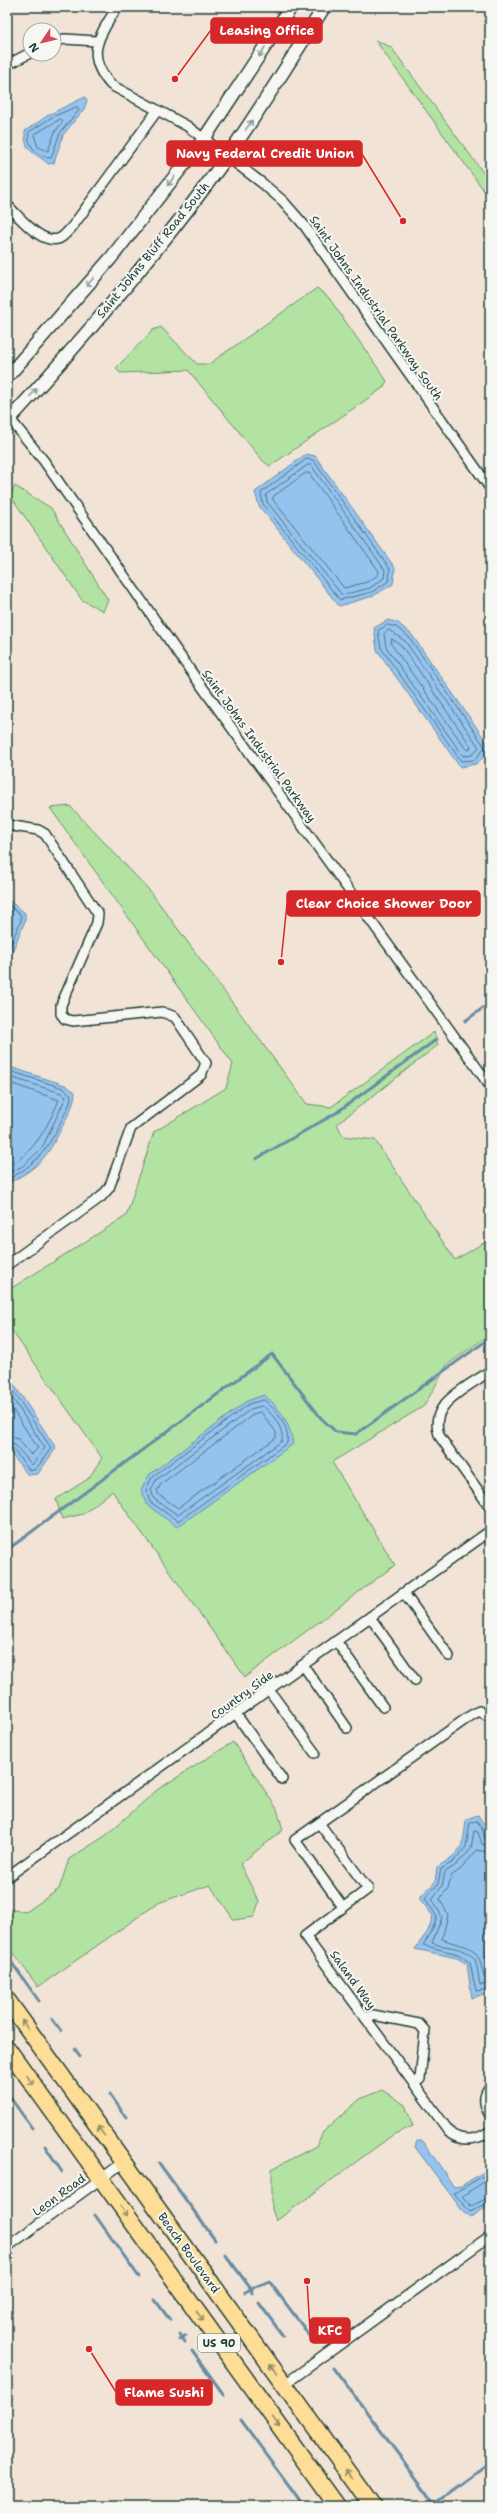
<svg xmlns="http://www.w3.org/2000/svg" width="497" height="2513" viewBox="0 0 497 2513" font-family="'Shantell Sans',sans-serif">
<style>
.green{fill:#b3e3a2;stroke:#69906b}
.water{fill:#95c3ef;stroke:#668da4}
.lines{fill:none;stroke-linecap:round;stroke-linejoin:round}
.shore{stroke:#4e737f;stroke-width:1}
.stream{stroke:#668da4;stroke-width:3}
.street-casing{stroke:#1f3d34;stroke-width:12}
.secondary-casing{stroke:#1f3d34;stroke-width:15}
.highway-casing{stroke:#1f3d34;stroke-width:19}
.street{stroke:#f6f6f2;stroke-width:9}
.secondary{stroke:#f6f6f2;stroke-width:12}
.highway{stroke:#fedd96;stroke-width:16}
.oneway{stroke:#8a9a93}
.oneway2{stroke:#8e8d65}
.labels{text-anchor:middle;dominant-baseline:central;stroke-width:4;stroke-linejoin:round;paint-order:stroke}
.shield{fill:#f6f6f2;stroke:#60746d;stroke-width:1}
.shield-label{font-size:11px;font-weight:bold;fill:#1f3d34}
.street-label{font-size:12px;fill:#1f3d34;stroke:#f6f6f2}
.leader{fill:none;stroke:#d62828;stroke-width:1.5}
.callout-dot{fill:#d62828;stroke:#f6f6f2;stroke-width:1.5}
.callout{fill:#d62828;stroke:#d62828;stroke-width:1.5}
.callout-label{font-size:13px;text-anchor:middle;font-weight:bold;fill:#fff}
</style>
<rect width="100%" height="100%" fill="#f2e3d7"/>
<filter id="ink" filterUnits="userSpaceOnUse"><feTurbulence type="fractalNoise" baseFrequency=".025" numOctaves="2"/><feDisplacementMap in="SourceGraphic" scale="8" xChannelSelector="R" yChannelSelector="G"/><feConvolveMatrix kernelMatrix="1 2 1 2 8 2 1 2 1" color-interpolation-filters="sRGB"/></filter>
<g filter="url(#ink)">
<g class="green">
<polygon points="375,40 391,47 490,182 490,199"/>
<polygon points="317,288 329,298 387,381 383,388 270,466 263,461 188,370 120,373 116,368 153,330 161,327 197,364 209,364"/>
<polygon points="15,486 51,508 108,600 103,611 82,600 10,495"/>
<polygon points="70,806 150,891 307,1104 331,1107 434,1032 438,1045 337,1124 343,1136 375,1140 455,1260 490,1239 490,1334 447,1365 424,1406 332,1462 395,1565 245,1677 112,1491 83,1514 62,1519 56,1499 88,1479 102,1458 7,1324 7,1291 126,1216 154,1132 226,1088 233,1064 50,808"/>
<polygon points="233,1742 277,1809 283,1830 240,1864 259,1902 254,1917 234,1920 210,1885 158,1903 38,1987 7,1944 7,1909 26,1912 59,1889 69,1859 105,1836 157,1790"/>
<polygon points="382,2090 405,2105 413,2126 394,2134 276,2221 272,2209 272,2169 316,2146 323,2132 360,2099"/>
</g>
<g class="water">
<path d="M85,97L87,101L84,109L63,135L54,163L48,164C35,151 24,154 25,131L50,114Z"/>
<polygon points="306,454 315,456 395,568 393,584 373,596 339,606 259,506 255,492"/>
<polygon points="388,620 398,623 412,635 488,744 489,752 476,764 460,767 377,650 374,628"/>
<polygon points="7,899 25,913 25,921 7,964"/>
<path d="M7,1063L10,1067L65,1085L75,1092C74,1106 68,1115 62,1127C47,1158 38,1168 7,1184Z"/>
<polygon points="7,1374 56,1448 38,1474 28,1475 7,1449"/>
<path d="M264,1395C281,1409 290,1423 293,1444L177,1527L146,1504L141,1490L149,1475L247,1401Z"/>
<path d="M478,1815L487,1829L490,1851V1992L472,1998L467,1964L457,1958L415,1949L428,1931L433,1916L419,1898L435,1882L437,1867C463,1851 463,1848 466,1819Z"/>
<polygon points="417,2141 423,2141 454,2187 461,2186 490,2168 490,2205 471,2217 464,2213 415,2147"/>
</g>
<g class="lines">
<g class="shore">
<path d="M77,107L79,110L60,133L51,158C39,158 26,145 29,132L52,117Z"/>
<polygon points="61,119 63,121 55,132 48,151 38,147 34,135"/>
<polygon points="307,459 313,460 390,569 389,581 372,592 340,600 263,504 261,493"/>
<polygon points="308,465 311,465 385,570 384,578 370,588 342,595 267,502 266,495"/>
<polygon points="306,473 309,473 379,571 378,575 367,582 344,588 273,500 273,497"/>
<polygon points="388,625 396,627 409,637 485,747 475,760 461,761 381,648 378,631"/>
<polygon points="389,630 405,641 479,747 472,755 463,756 386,647 384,634"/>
<polygon points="392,639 401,645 471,746 469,750 466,749 391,644"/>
<polyline points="7,904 21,915 21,920 7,954"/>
<path d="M7,1070L63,1088L71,1095L70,1103C52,1140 45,1160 7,1180"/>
<polyline points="7,1076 61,1093 66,1097 42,1148 23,1166 7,1174"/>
<path d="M7,1082L59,1100C47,1128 34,1153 7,1167"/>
<polyline points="7,1382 51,1448 36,1469 30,1471 12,1448 7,1447"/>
<polyline points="7,1390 45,1448 32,1465 15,1445 7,1442"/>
<path d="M264,1400C276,1410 290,1426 287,1443L178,1521L150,1502L146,1490L152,1477L249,1404Z"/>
<polyline points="7,1401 38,1448 31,1455 18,1439 7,1436"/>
<path d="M263,1406C272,1413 284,1428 282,1441L178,1515L154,1499L151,1490L156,1480L251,1409Z"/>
<polygon points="261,1412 276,1432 276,1438 178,1508 159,1495 157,1491 161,1484 254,1414"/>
<polyline points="490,1842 485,1840 483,1831 477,1821 470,1822 466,1847 453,1862 441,1869 438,1884 425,1898 437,1917 431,1933 423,1945 458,1954 470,1963 476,1991 490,1989"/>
<path d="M490,1847L482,1844L478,1832L474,1831L471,1849L456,1865L445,1872L442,1886L432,1899L442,1917L432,1943C445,1948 467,1946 475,1960C478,1967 478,1977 480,1985L490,1984"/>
<path d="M490,1853L477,1850L461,1869L451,1876L448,1888L440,1899L448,1915L442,1939C470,1950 477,1941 484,1977L490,1978"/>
<polyline points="490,2172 454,2193 470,2212 490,2202"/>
<polyline points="490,2178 462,2196 471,2206 490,2197"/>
</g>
<g class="stream">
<polyline points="465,1021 490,1003"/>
<polyline points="256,1159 336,1113 437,1039"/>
<polyline points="7,1550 272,1354 321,1418 336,1432 356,1434 490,1338"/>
<polyline points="7,1956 39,2001"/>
<polyline points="52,2019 61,2031"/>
<polyline points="75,2049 80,2056"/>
<polyline points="7,2093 32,2128"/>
<polyline points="110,2094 126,2117"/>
<polyline points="45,2146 62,2172"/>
<polyline points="159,2163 215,2240"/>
<polyline points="95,2215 139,2277"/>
<polyline points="225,2254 251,2289 252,2293"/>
<polyline points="245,2292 269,2281 316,2344"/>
<polyline points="155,2300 170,2320"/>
<polyline points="259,2303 283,2336"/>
<polyline points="180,2334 185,2342"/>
<polyline points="179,2340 186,2335"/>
<polyline points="192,2351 224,2395"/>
<polyline points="333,2367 437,2506"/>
<polyline points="241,2420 304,2506"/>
<polyline points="435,2503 490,2463"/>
</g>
<defs>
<g id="street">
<path d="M117,7C99,37 84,55 111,85L187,126L262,183L283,201L304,225L490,488"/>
<polyline points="54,41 65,39 96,41"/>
<polyline points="7,65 30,53"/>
<path d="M7,205C19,216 40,244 58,239C63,238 68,231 72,227L157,111"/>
<polyline points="10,419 44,461 190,670 490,1086"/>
<polyline points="7,825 38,830 45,834 98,914 97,923 61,1005 61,1014 65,1019 73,1021 162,1012 175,1017 206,1063 201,1075 131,1128 109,1188 101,1197 7,1265"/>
<path d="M490,1371C467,1388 426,1404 440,1437L490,1507"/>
<polyline points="404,1593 449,1656"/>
<polyline points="370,1617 415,1680"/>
<polyline points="336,1641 383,1707"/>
<polyline points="303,1665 347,1728"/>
<polyline points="269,1690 315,1753"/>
<polyline points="236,1714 282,1779"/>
<path d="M319,1823L368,1889L305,1936L451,2134C463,2142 478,2140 490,2131"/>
<polyline points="7,1877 490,1531"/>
<polyline points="343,1907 295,1840 470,1716 479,1711 490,1717"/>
<polyline points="366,2018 373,2015 419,2024 425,2031 420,2079 414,2084"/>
<path d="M490,2087C482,2095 484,2106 490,2115"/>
<polyline points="7,2247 124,2162"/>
<polyline points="285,2384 490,2236"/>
</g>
<g id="secondary">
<polyline points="7,377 111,258 204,139 291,7"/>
<path d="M7,422C84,338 160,250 227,157C261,108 293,57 324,7"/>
</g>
<g id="highway">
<polyline points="7,2000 372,2506"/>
<polyline points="7,2048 337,2506"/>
</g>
</defs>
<use href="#street" class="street-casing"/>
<use href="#secondary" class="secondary-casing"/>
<use href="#highway" class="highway-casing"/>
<use href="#street" class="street"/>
<use href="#secondary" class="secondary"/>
<use href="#highway" class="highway"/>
</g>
<defs><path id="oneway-shaft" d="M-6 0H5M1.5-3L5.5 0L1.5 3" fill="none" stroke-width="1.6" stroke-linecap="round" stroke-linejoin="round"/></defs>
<g class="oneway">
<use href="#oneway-shaft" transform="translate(262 52) rotate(122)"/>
<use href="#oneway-shaft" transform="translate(249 125) rotate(-55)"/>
<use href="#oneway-shaft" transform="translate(171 181) rotate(127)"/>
<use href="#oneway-shaft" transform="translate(90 282) rotate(130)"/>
<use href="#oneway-shaft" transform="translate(33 393) rotate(-48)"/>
</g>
<g class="oneway2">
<use href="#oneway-shaft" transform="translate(25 2025) rotate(-126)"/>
<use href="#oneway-shaft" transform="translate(30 2080) rotate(54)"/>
<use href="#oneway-shaft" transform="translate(101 2131) rotate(-126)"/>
<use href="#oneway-shaft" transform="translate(124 2211) rotate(54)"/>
<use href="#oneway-shaft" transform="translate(200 2316) rotate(54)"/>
<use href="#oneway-shaft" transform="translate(273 2369) rotate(-126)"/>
<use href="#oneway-shaft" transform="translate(276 2422) rotate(54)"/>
<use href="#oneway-shaft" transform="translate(349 2474) rotate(-126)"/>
</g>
</g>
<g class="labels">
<rect class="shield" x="198" y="2334" width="42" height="18" rx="3"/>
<g class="shield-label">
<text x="219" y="2343">US 90</text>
</g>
<g class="street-label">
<text transform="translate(153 250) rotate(-51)">Saint Johns Bluff Road South</text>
<text transform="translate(376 308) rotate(55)">Saint Johns Industrial Parkway South</text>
<text transform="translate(259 746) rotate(54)">Saint Johns Industrial Parkway</text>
<text transform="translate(242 1695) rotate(-36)">Country Side</text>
<text transform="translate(353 1980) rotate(54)">Saland Way</text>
<text transform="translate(59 2195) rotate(-36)">Leon Road</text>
<text transform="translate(189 2253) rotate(54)">Beach Boulevard</text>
</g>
</g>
<path class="leader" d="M175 79L211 30M403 221L362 154M281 962L287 904M307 2281L310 2331M89 2349L116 2392"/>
<g class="callout-dot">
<circle cx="175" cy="79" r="4"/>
<circle cx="403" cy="221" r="4"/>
<circle cx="281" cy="962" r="4"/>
<circle cx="307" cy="2281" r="4"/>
<circle cx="89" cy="2349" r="4"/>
</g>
<g class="callout">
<rect x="211" y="18" width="111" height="25" rx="4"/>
<rect x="167" y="141" width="195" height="25" rx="4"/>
<rect x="287" y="891" width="193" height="25" rx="4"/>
<rect x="310" y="2318" width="40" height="25" rx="4"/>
<rect x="116" y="2380" width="96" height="25" rx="4"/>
</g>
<g class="callout-label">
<text x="267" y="35">Leasing Office</text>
<text x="265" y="158">Navy Federal Credit Union</text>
<text x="384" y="908">Clear Choice Shower Door</text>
<text x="330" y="2335">KFC</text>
<text x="164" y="2397">Flame Sushi</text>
</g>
<rect width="497" height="2513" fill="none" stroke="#f6f6f2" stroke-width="24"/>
<rect x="12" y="12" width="473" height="2489" fill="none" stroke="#1f3d34" stroke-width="1.5" filter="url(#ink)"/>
<g transform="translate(42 42) rotate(235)"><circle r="19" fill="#f6f6f2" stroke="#a0aca6"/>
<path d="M0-3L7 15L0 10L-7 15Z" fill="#d1495b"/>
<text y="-6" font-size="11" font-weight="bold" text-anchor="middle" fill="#1f3d34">N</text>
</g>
</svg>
